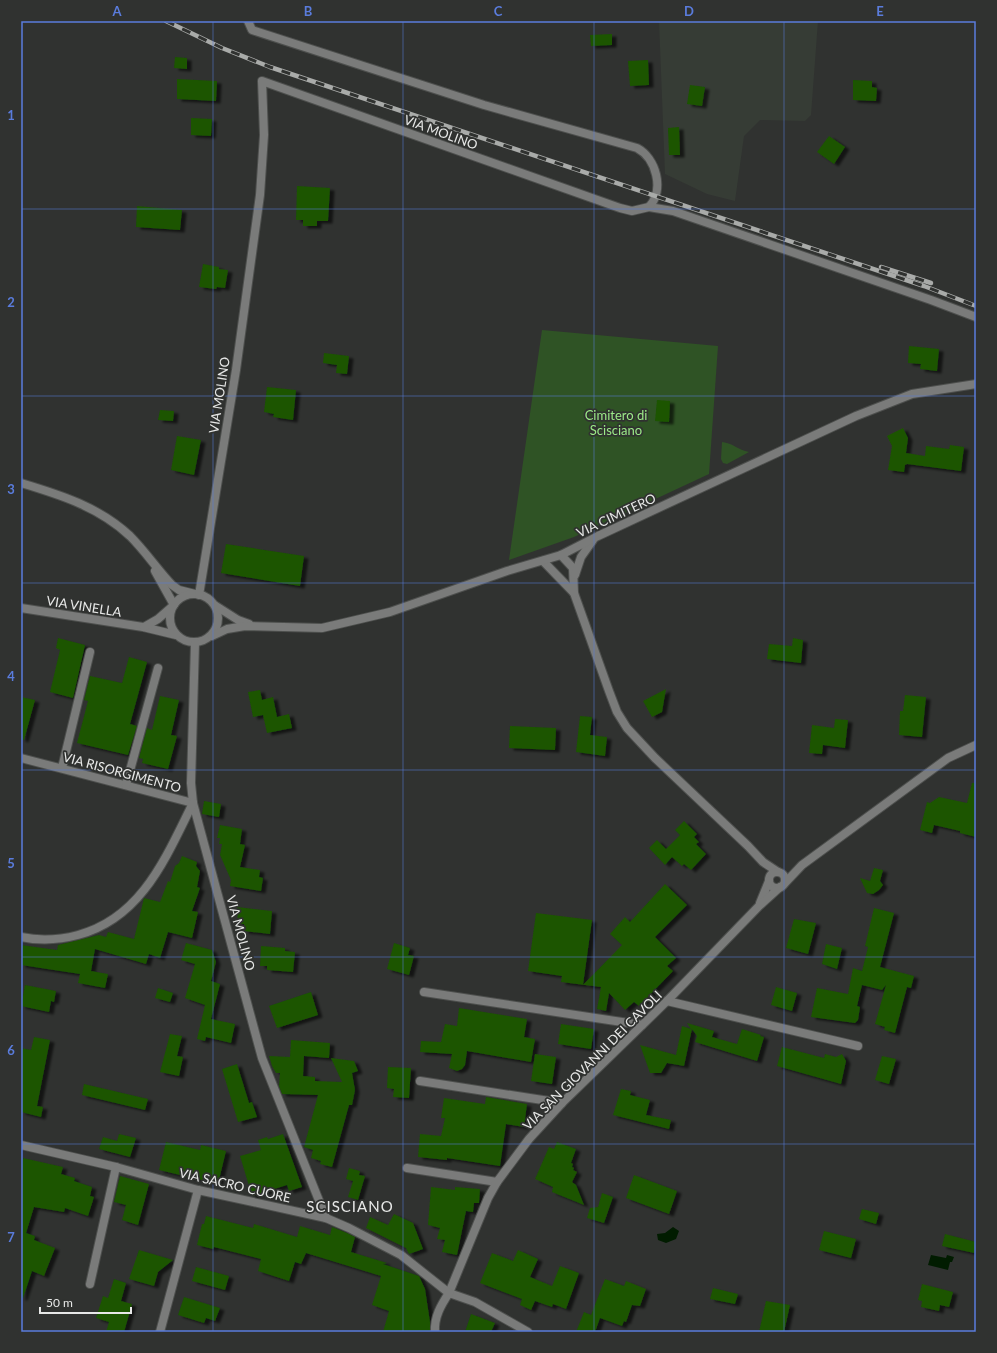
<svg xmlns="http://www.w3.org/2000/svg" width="997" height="1353" viewBox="0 0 997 1353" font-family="Lato,sans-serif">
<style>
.built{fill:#363c35}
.green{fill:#2f5325}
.water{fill:#011c00}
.building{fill:#1b5405;filter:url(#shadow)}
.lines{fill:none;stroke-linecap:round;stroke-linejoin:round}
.minor-casing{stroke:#4d4f4d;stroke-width:10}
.tertiary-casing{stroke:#4d4f4d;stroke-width:10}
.minor{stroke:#7a7b7a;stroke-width:8}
.tertiary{stroke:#7a7b7a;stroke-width:8}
.rail-casing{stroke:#a9aba9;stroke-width:4.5}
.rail{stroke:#303230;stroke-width:3;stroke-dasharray:9;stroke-linecap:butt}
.grid{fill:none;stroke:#5a7cdc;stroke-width:1;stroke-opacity:0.55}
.labels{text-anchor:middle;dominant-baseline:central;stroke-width:3.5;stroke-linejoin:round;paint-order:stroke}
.street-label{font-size:13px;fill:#e7e8e7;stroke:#303230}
.park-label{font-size:13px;fill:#9cea88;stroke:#303230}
.quarter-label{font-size:15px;letter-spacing:1px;fill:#e7e8e7;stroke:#303230}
.neatline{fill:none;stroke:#5a7cdc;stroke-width:1.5}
.grid-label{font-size:13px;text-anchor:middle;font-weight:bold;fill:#5a7cdc}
</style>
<defs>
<filter id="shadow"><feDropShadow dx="4.5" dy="2.5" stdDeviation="1" flood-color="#0009"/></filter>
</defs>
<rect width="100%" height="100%" fill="#303230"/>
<polygon class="built" points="659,21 818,21 811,115 805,121 760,120 744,136 735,201 707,194 665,174"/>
<g class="green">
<polygon points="542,330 718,346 709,474 574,537 509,560"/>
<path d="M722,442C733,443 738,450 749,452L727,464L723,463L721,459Z"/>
</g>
<g class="water">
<polygon points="673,1227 679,1231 676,1239 666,1243 658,1240 657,1234 665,1233"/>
<polygon points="931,1255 946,1258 947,1255 954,1257 952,1262 950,1262 948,1270 928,1265"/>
</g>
<g class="building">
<polygon points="612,34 612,45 591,46 590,35"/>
<polygon points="175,57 187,58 187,69 174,68"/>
<polygon points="648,60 649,85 630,86 628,61"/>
<polygon points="177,79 217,81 216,101 177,99"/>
<polygon points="853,80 872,81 872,87 877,88 876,101 853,100"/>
<polygon points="690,85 705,87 702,106 687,104"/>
<polygon points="191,118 212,119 211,136 191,135"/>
<polygon points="679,127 680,155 669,155 668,128"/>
<polygon points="829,136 845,147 834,164 817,152"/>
<polygon points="297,186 330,188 328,221 317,221 317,226 303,226 303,220 296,220"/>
<polygon points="137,206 182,210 180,230 136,227"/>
<polygon points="203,264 219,267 219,269 228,270 225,288 217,287 216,289 199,287"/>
<polygon points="909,346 939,349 937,371 920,369 921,364 908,363"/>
<polygon points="324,353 349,356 347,374 336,373 337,365 323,363"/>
<polygon points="267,387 296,390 293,420 273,417 274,414 264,412"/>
<polygon points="657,400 670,401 669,422 655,421"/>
<polygon points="160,410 174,411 173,421 158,420"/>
<polygon points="903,428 908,438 906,453 925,456 926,446 949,449 950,445 964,447 961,471 907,464 905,465 904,472 888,470 892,446 887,436"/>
<polygon points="177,436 201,440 194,475 171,470"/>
<polygon points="226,544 304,556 300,586 221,573"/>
<polygon points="58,638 85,645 73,698 50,692 60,650 56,648"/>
<polygon points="793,638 803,640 801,663 767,659 769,644 792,646"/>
<polygon points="129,657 147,662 130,724 137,726 128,755 77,743 88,701 84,700 90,676 122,683"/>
<polygon points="666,689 662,712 652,717 643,701"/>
<polygon points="260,690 262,700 273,697 277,717 289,714 292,728 267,733 263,715 253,717 248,692"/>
<polygon points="905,695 926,697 922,737 899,735 900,711 903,711"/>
<polygon points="160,696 179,700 171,735 177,736 168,769 142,763 143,759 139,758 147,728 152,730"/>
<polygon points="21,697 35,700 24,740 21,739"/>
<polygon points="580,716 592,717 590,735 607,737 605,756 576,752"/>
<polygon points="835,719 848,720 845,748 823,745 822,754 809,753 812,725 834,728"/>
<polygon points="510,726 556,728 555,750 509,748"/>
<polygon points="972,783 976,783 976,837 960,833 960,831 934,825 932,833 920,830 927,802 930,803 939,797 967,803"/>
<polygon points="204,801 221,804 219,817 202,814"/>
<polygon points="684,821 697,834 694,837 699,842 696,844 706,854 691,870 684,864 682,866 672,857 665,865 649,848 657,840 666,849 680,835 675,830"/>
<polygon points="220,825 242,829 240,844 245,845 240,867 260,870 259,877 263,878 261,891 230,886 231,880 220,855 222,844 219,844 220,838 217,838"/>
<polygon points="182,856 197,862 196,866 200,871 197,887 200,888 192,911 198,912 192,938 168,932 160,958 149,954 146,964 95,949 91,971 108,974 105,988 78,983 80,974 21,965 21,945 57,950 58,945 99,935 106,937 108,932 134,939 144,898 160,902 168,881 170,882 175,866 179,863"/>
<polygon points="874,868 883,870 880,881 883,885 879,890 873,894 867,893 860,878 870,881"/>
<polygon points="665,884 687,905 655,937 676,958 667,966 673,971 639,1006 634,1002 625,1010 609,993 606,1011 597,1009 601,987 561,982 562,976 528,971 536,913 592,920 583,985 622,945 610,934 625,917 630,922"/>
<polygon points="237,907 272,911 270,934 244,931 244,924 238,924"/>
<polygon points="874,908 894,913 880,967 914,976 911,988 907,987 895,1033 884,1030 885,1027 875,1024 886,985 882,990 862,985 857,1006 860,1007 858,1020 855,1023 811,1017 817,988 848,994 853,968 862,971 868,947 865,946"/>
<polygon points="794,919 816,923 808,954 786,948"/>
<polygon points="186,943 212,950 216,962 211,981 220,984 211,1019 235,1024 231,1043 206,1037 205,1041 197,1039 205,1005 185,998 195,964 181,960"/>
<polygon points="394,943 410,948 408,955 414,956 409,975 387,969"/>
<polygon points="826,944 842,948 837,969 822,964"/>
<polygon points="261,946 285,948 285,951 295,952 293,972 267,970 267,966 260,966"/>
<polygon points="25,985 56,991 54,1002 51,1001 49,1012 21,1006"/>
<polygon points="776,987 797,993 792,1011 771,1005"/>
<polygon points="158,988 173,993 170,1002 155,998"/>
<polygon points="311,992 318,1015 277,1028 269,1006"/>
<polygon points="459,1008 527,1019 524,1037 535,1039 531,1062 467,1051 465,1065 462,1069 457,1071 449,1068 452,1054 420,1052 421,1041 441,1042 445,1024 457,1026"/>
<polygon points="687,1023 714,1031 712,1037 737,1044 742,1029 761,1035 760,1036 764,1037 757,1061 695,1042 697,1036 692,1029 684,1066 667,1063 661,1073 650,1073 640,1045 676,1055 682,1026 691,1029"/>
<polygon points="561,1024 594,1029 591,1049 558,1044"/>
<polygon points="170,1034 182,1036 177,1056 183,1057 179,1076 160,1072"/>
<polygon points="34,1037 50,1040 37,1106 43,1107 41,1117 21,1112 21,1048 31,1050"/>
<polygon points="291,1040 330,1043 329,1058 304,1056 303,1076 315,1077 315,1081 342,1082 331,1058 354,1061 358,1071 352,1073 355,1090 352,1105 349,1105 332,1167 320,1164 321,1161 311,1158 313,1150 304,1147 318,1095 282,1094 279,1086 280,1073 276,1073 272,1066 269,1056 290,1057"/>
<polygon points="782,1047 824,1058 825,1054 836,1057 842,1054 846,1061 841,1084 777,1066"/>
<polygon points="535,1054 556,1057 552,1084 531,1081"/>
<polygon points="882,1056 896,1059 889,1084 875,1080"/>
<polygon points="237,1064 249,1103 252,1102 257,1117 238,1122 222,1069"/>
<polygon points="388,1067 411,1068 409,1098 393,1097 394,1089 387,1088"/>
<polygon points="84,1084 148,1099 145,1110 82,1095"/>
<polygon points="621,1089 631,1091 630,1095 650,1100 646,1115 671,1120 669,1129 613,1115"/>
<polygon points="486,1097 527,1104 524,1127 506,1124 500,1166 447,1158 447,1160 418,1157 420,1134 441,1136 445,1118 441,1118 444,1098 485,1104"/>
<polygon points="119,1134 136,1138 130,1157 99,1149 103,1137 117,1141"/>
<polygon points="283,1134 302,1187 289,1191 287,1185 252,1196 240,1156 261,1150 258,1140 267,1137 268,1139"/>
<polygon points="166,1142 200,1150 201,1145 226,1151 218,1184 159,1170"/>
<polygon points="557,1142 576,1149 571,1163 573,1164 572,1167 574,1168 573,1170 577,1172 572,1182 576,1185 584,1205 552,1192 553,1187 535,1179 549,1147 554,1149"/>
<polygon points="23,1158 63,1167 61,1174 75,1178 74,1181 92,1187 90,1196 94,1197 88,1216 65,1208 64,1212 34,1207 26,1233 35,1236 34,1240 55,1248 44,1276 32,1271 23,1298 21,1298 21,1169"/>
<polygon points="349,1168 360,1171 359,1175 365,1176 358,1200 348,1197 353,1181 346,1179"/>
<polygon points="634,1175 677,1191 669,1214 626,1198"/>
<polygon points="120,1176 149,1184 138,1225 122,1220 126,1205 114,1202"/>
<polygon points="431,1187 455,1190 455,1187 480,1189 479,1203 474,1203 473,1212 466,1211 457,1255 442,1252 445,1240 437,1239 440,1228 428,1225"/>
<polygon points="602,1193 613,1197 604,1223 587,1218 590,1208 598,1207"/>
<polygon points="862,1209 879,1213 876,1224 859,1219"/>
<polygon points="394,1214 413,1223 423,1249 409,1254 406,1248 366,1228 370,1217 388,1225"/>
<polygon points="206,1216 253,1228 254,1224 297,1237 300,1226 330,1235 332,1227 347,1233 355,1237 351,1252 387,1263 383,1264 419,1276 425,1289 430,1322 430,1332 383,1332 389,1311 372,1305 381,1276 306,1253 301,1264 295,1262 289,1281 258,1271 261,1259 214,1247 213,1249 197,1245 202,1224 204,1224"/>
<polygon points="824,1231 856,1239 851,1258 819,1250"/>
<polygon points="945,1234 976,1242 974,1253 942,1246"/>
<polygon points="139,1250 173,1260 158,1272 154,1286 129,1279"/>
<polygon points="518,1250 538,1259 530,1277 552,1286 560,1266 579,1273 566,1309 553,1304 552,1307 535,1301 531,1310 520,1305 522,1299 480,1283 492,1253 513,1261"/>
<polygon points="196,1267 229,1276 225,1290 192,1281"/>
<polygon points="114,1279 126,1283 121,1301 132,1304 124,1332 106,1332 109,1322 96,1318 103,1296 108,1298"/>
<polygon points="605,1279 624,1286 626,1281 646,1289 640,1306 632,1305 626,1322 624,1321 622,1326 600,1318 595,1332 576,1332 584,1312 591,1315"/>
<polygon points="922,1284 953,1292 949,1307 940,1305 939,1311 921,1307 922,1301 918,1300"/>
<polygon points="713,1288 738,1294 735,1304 710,1299"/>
<polygon points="184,1297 220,1308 215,1321 206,1318 204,1323 178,1315"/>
<polygon points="766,1301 790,1305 784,1332 759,1332"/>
<polygon points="471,1314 495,1323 491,1332 465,1332"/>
</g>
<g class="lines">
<defs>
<g id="minor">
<polyline points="649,207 673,211 931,300 976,317"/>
<path d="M21,483C61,495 99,507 130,536C145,551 157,569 172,585L179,590L195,594"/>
<polyline points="561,555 573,568 574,593 609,691 617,712 627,728 655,758 748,846 763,862 778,872"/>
<polyline points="543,561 574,593"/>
<polyline points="575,575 581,557 593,540"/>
<circle cx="194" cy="618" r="24"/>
<path d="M199,595L236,370L260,195L264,135L262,81L620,208L632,211L649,207C665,190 656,158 637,148L484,105L252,30L248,21"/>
<polyline points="216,606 238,620 249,624"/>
<polyline points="21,608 143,627 176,635"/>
<polyline points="144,627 158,619 174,605 155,571"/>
<polyline points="212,636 227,629 245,626 322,628 390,612 507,571 561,555 598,536 856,416 912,394 976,384"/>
<polyline points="195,643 191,783 193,803 262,1058 326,1218"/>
<polyline points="21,758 193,803"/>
<polyline points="62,768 90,652"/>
<polyline points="126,785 158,668"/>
<circle cx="777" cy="880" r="8"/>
<polyline points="784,884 802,865 948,758 976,745"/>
<polyline points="760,903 769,881"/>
<path d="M21,937C40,941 59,940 78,935C142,918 166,857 193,803"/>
<polyline points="424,992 642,1025"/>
<polyline points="667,1001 858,1046"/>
<polyline points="420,1081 562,1103"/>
<polyline points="407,1168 497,1182"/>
<polyline points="90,1284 116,1167"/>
<polyline points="449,1293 488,1198 497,1182 529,1139 562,1103 667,1001 759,906 780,887"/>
<polyline points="160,1332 198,1190"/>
</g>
<g id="tertiary">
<polyline points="21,1145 116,1167 198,1190 326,1218 349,1228 401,1255 449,1293 475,1302 528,1332"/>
<path d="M435,1332C434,1317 441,1305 449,1293"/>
</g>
</defs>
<use href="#minor" class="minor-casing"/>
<use href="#tertiary" class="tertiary-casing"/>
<use href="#minor" class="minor"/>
<use href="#tertiary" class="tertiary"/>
<defs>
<g id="rail">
<polyline points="166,21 222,48 270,67 924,286 976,306"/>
<polyline points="881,267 931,283"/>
</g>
</defs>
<use href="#rail" class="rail-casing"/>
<use href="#rail" class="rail"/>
</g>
<path class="grid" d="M213,21V1332M403,21V1332M594,21V1332M784,21V1332M21,209H976M21,396H976M21,583H976M21,770H976M21,957H976M21,1144H976"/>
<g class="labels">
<g class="street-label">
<text transform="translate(441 132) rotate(20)">VIA MOLINO</text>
<text transform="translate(219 395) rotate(-81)">VIA MOLINO</text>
<text transform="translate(616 515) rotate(-25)">VIA CIMITERO</text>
<text transform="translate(84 606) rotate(9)">VIA VINELLA</text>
<text transform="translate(122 772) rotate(15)">VIA RISORGIMENTO</text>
<text transform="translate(241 933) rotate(75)">VIA MOLINO</text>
<text transform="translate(592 1060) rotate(-45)">VIA SAN GIOVANNI DEI CAVOLI</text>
<text transform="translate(235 1185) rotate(13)">VIA SACRO CUORE</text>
</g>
<g class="park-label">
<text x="616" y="415">Cimitero di<tspan x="616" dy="15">Scisciano</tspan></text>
</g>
<g class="quarter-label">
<text x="350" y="1206">SCISCIANO</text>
</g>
</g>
<rect width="997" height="1353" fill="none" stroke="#303230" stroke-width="44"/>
<path d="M40 1307v6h91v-6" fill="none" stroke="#e7e8e7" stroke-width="2"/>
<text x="46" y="1307" font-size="12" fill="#e7e8e7" stroke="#303230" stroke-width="3" paint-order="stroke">50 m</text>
<rect x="22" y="22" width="953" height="1309" class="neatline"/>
<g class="grid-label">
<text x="117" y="16">A</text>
<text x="308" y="16">B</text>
<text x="498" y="16">C</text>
<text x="689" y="16">D</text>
<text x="880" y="16">E</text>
<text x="11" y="120">1</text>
<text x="11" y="307">2</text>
<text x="11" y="494">3</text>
<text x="11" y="681">4</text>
<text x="11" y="868">5</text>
<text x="11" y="1055">6</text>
<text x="11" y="1242">7</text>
</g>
</svg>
